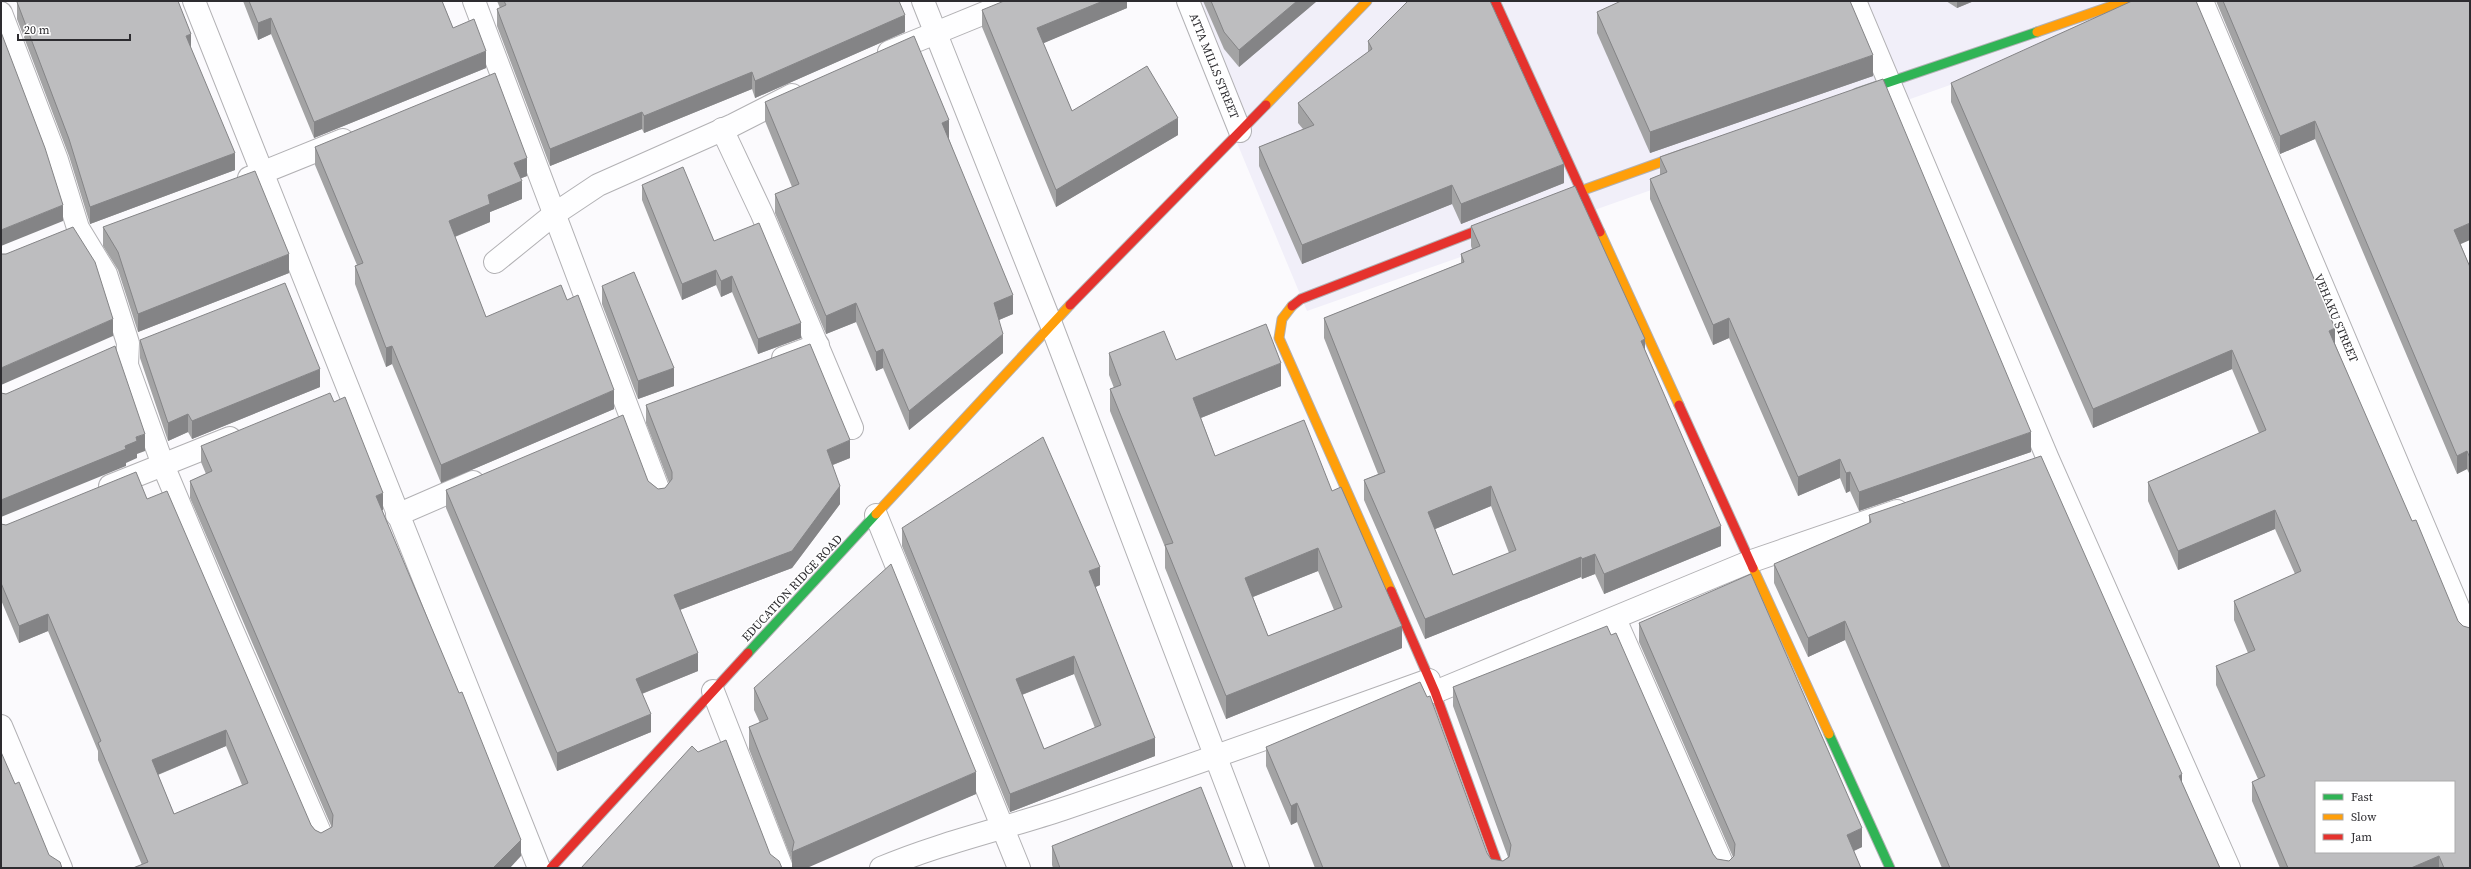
<svg xmlns="http://www.w3.org/2000/svg" width="2471" height="869" viewBox="0 0 2471 869" font-family="'Source Serif 4',serif">
<style>
.built{fill:#f1eff9}
.lines{fill:none;stroke-linecap:round;stroke-linejoin:round}
.street-casing{stroke:#b2b1b4;stroke-width:24}
.fast-casing{stroke:#b2b1b4;stroke-width:11}
.slow-casing{stroke:#b2b1b4;stroke-width:11}
.jam-casing{stroke:#b2b1b4;stroke-width:11}
.street{stroke:#fefeff;stroke-width:22}
.fast{stroke:#30b455;stroke-width:9}
.slow{stroke:#ff9f0a;stroke-width:9}
.jam{stroke:#e5322d;stroke-width:9}
.wall{fill:#a3a3a4;fill-rule:evenodd}
.shaded-wall{fill:#848486}
.building{fill:#bdbdbf;stroke:#848486;fill-rule:evenodd}
.labels{text-anchor:middle;dominant-baseline:central;stroke-width:3;stroke-linejoin:round;paint-order:stroke}
.street-label{font-size:12px;fill:#2d2c30;stroke:#fff}
</style>
<rect width="100%" height="100%" fill="#fbfafd"/>
<polygon class="built" points="1178,1 2189,1 1307,311"/>
<g class="lines">
<defs>
<g id="street">
<polyline points="194,1 539,868"/>
<polyline points="474,1 660,494"/>
<polyline points="923,1 1051,324 1258,868"/>
<polyline points="1188,1 1240,131"/>
<polyline points="1855,1 2048,459 2229,868"/>
<polyline points="2202,1 2470,635"/>
<polyline points="1,13 57,160 78,228 106,274 128,343 127,365 163,465 227,618 322,837"/>
<polyline points="889,52 1014,1"/>
<polyline points="722,129 762,214 852,428"/>
<polyline points="249,178 343,140"/>
<polyline points="495,262 553,215 598,185 733,125 792,95"/>
<polyline points="783,358 818,345"/>
<polyline points="110,486 230,438"/>
<polyline points="397,515 473,482"/>
<polyline points="876,515 1019,868"/>
<polyline points="1615,619 1724,868"/>
<polyline points="713,691 782,868"/>
<polyline points="1435,692 1749,562 1897,511"/>
<polyline points="1,726 61,868"/>
<path d="M881,868C940,843 1003,829 1063,809C1185,768 1307,724 1429,680"/>
</g>
<g id="fast">
<polyline points="1857,93 2037,32"/>
<polyline points="748,653 876,514"/>
<polyline points="1829,734 1890,868"/>
</g>
<g id="slow">
<polyline points="2037,32 2126,1"/>
<polyline points="1266,105 1367,1"/>
<polyline points="1550,202 1689,152"/>
<polyline points="1600,232 1679,405"/>
<polyline points="1292,306 1282,319 1279,338 1391,591"/>
<polyline points="876,514 1070,305"/>
<polyline points="1753,568 1829,734"/>
</g>
<g id="jam">
<polyline points="1495,1 1600,232"/>
<polyline points="1070,305 1266,105"/>
<polyline points="1292,306 1301,299 1499,222"/>
<polyline points="1679,405 1753,568"/>
<polyline points="1391,591 1435,692 1499,868"/>
<polyline points="551,868 748,653"/>
</g>
</defs>
<use href="#street" class="street-casing"/>
<use href="#fast" class="fast-casing"/>
<use href="#slow" class="slow-casing"/>
<use href="#jam" class="jam-casing"/>
<use href="#street" class="street"/>
<use href="#fast" class="fast"/>
<use href="#slow" class="slow"/>
<use href="#jam" class="jam"/>
</g>
<g class="wall">
<polygon points="243,1 442,1 453,28 486,68 314,138 271,34 258,40"/>
<polygon points="497,1 899,1 905,32 755,98 752,89 644,133 642,129 550,166 497,26 497,9 500,8"/>
<polygon points="1127,1 1127,8 1043,43 1072,111 1178,135 1056,207 982,27 982,10"/>
<polygon points="1203,1 1317,1 1239,67 1224,49"/>
<polygon points="1946,1 1974,1 1957,8"/>
<polygon points="2216,1 2470,1 2461,245 2470,267 2470,475 2467,469 2457,474 2315,139 2280,154"/>
<polygon points="17,2 191,48 235,170 90,224 69,156 17,19"/>
<polygon points="1597,12 1873,76 1650,153 1597,33"/>
<polygon points="1368,41 1564,183 1461,224 1452,204 1302,264 1259,166 1259,147 1303,129 1298,123 1298,103 1368,52"/>
<polygon points="1951,83 2335,344 2470,868 2280,868 2252,801 2252,782 2258,779 2216,685 2216,666 2248,653 2234,620 2234,601 2295,574 2275,529 2178,570 2148,501 2148,482 2259,433 2232,369 2093,428 1951,102"/>
<polygon points="765,102 949,139 1013,314 999,320 1003,353 909,430 883,368 876,371 856,322 826,334 775,213 775,194 792,187 765,121"/>
<polygon points="315,147 527,176 521,178 522,199 490,212 490,222 455,237 486,317 614,409 441,483 392,364 386,367 355,284 355,266 357,265 315,165"/>
<polygon points="1660,157 2031,452 1859,511 1850,491 1846,493 1840,478 1798,496 1729,338 1713,345 1650,199 1650,179 1660,175"/>
<polygon points="642,185 714,241 801,338 758,354 732,292 721,297 716,285 682,300 642,200"/>
<path d="M1471,226L1645,350L1721,546L1604,594L1595,574L1582,579L1581,577L1425,639L1364,500V480L1378,474L1324,338V318L1461,263V254L1472,249L1471,246ZM1491,506L1509,553L1453,575L1435,529Z"/>
<polygon points="103,227 289,273 138,332 118,270 103,246"/>
<polygon points="602,286 674,386 638,399 602,304"/>
<polygon points="140,340 320,387 192,439 188,432 168,441 140,358"/>
<path d="M1109,353L1176,360L1281,386L1201,418L1215,456L1332,491L1402,648L1226,719L1165,568V547L1110,411V389L1114,388L1109,375ZM1318,571L1334,610L1268,636L1253,597Z"/>
<polygon points="646,405 850,458 833,465 840,504 792,568 680,610 698,671 642,694 651,732 557,771 446,508 446,490 648,481 658,489 665,488 669,483 646,423"/>
<path d="M201,446L383,510H382L521,856L142,865L98,760V751L48,631L19,643L1,600V524L6,525L147,499L311,825L315,830L321,833L332,828L190,498V481L206,474L201,462ZM226,746L242,785L174,814L158,775Z"/>
<polygon points="1869,515 2182,783 2220,868 1942,868 1845,640 1808,657 1774,583 1774,564 1867,524 1869,523"/>
<path d="M902,528L1100,585L1095,587L1155,756L1010,812L902,546ZM1074,674L1095,728L1044,749L1022,695Z"/>
<polygon points="1639,623 1862,847 1854,851 1861,868 1315,868 1297,822 1291,825 1266,766 1266,747 1487,853 1491,859 1503,861 1508,857 1453,706 1453,687 1611,635 1713,854 1717,859 1729,861 1733,857 1639,642"/>
<polygon points="754,688 976,794 792,868 792,861 749,749 749,727 760,723 754,710"/>
<polygon points="1052,846 1233,868 1053,868 1052,865"/>
</g>
<g class="shaded-wall">
<polygon points="1103,1 1127,1 1127,8 1037,46 1037,28"/>
<polygon points="1297,1 1317,1 1239,67 1239,50"/>
<polygon points="1957,1 1974,1 1957,8"/>
<polygon points="905,15 905,32 755,98 755,81"/>
<polygon points="271,18 271,34 258,40 258,23"/>
<polygon points="191,34 191,50 186,36"/>
<polygon points="486,51 486,68 314,138 314,122"/>
<polygon points="1873,55 1873,76 1650,153 1650,132"/>
<polygon points="752,72 752,89 644,133 644,116"/>
<polygon points="642,112 642,129 550,166 550,149"/>
<polygon points="1178,118 1178,135 1056,207 1056,190"/>
<polygon points="949,120 949,139 942,142 942,123"/>
<polygon points="2315,121 2315,139 2280,154 2280,136"/>
<polygon points="235,153 235,170 90,224 90,207"/>
<polygon points="527,158 527,176 514,181 514,163"/>
<polygon points="1564,164 1564,183 1461,224 1461,204"/>
<polygon points="522,181 522,199 490,212 490,222 449,239 449,221 488,195"/>
<polygon points="1452,185 1452,204 1302,264 1302,245"/>
<polygon points="63,205 63,221 1,246 1,230"/>
<polygon points="2470,223 2470,240 2454,247 2454,230"/>
<polygon points="289,254 289,273 138,332 138,314"/>
<polygon points="716,270 716,285 682,300 682,284"/>
<polygon points="732,276 732,292 721,297 721,281"/>
<polygon points="1013,295 1013,314 994,322 994,303"/>
<polygon points="856,303 856,322 826,334 826,316"/>
<polygon points="1729,318 1729,338 1713,345 1713,325"/>
<polygon points="113,319 113,336 1,385 1,368"/>
<polygon points="801,323 801,338 758,354 758,339"/>
<polygon points="2335,328 2335,347 2329,331"/>
<polygon points="1003,334 1003,353 909,430 909,411"/>
<polygon points="1645,339 1645,360 1641,341"/>
<polygon points="392,346 392,364 386,367 386,348"/>
<polygon points="883,349 883,368 876,371 876,352"/>
<polygon points="2232,350 2232,369 2093,428 2093,409"/>
<polygon points="1281,363 1281,386 1193,421 1193,398"/>
<polygon points="674,368 674,386 638,399 638,381"/>
<polygon points="320,369 320,387 192,439 192,421"/>
<polygon points="614,390 614,409 441,483 441,465"/>
<polygon points="188,414 188,432 168,441 168,423"/>
<polygon points="2031,432 2031,452 1859,511 1859,492"/>
<polygon points="145,434 145,451 137,454 137,458 126,463 126,466 1,517 1,500 125,446 136,437"/>
<polygon points="850,440 850,458 827,467 827,450"/>
<polygon points="2467,451 2467,469 2457,474 2457,456"/>
<polygon points="1840,459 1840,478 1798,496 1798,477"/>
<polygon points="1850,472 1850,491 1846,493 1846,473"/>
<polygon points="840,486 840,504 792,568 674,612 674,595"/>
<polygon points="1491,486 1491,506 1428,532 1428,512"/>
<polygon points="383,493 383,510 376,513 376,496"/>
<polygon points="2275,510 2275,529 2178,570 2178,551"/>
<polygon points="1721,526 1721,546 1604,594 1604,574"/>
<polygon points="1318,548 1318,571 1245,600 1245,578"/>
<polygon points="1595,554 1595,574 1582,579 1582,559"/>
<polygon points="1581,557 1581,577 1425,639 1425,619"/>
<polygon points="1100,567 1100,585 1089,590 1089,571"/>
<polygon points="48,614 48,631 19,643 19,626"/>
<polygon points="1845,621 1845,640 1808,657 1808,638"/>
<polygon points="1402,626 1402,648 1226,719 1226,696"/>
<polygon points="698,653 698,671 636,696 636,679"/>
<polygon points="1074,656 1074,674 1016,697 1016,679"/>
<polygon points="651,714 651,732 557,771 557,753"/>
<polygon points="226,730 226,746 152,777 152,760"/>
<polygon points="1155,738 1155,756 1010,812 1010,794"/>
<polygon points="976,772 976,794 807,868 792,868 792,852"/>
<polygon points="2182,774 2182,793 2179,776"/>
<polygon points="1297,803 1297,822 1291,825 1291,806"/>
<polygon points="1862,828 1862,847 1847,854 1847,835"/>
<polygon points="521,840 521,856 510,868 493,868"/>
<polygon points="2439,856 2439,868 2411,868"/>
</g>
<g class="building">
<polygon points="20,1 178,1 191,34 186,36 235,153 90,207 69,139 17,2"/>
<polygon points="249,1 442,1 453,28 474,19 486,51 314,122 271,18 258,23"/>
<polygon points="504,1 899,1 905,15 755,81 752,72 644,116 642,112 550,149 497,9 506,5"/>
<polygon points="1004,1 1103,1 1037,28 1072,111 1147,66 1178,118 1056,190 982,10"/>
<polygon points="1211,1 1297,1 1239,50 1224,32"/>
<polygon points="1408,1 1490,1 1564,164 1461,204 1452,185 1302,245 1259,147 1314,125 1298,103 1372,49 1368,41"/>
<polygon points="1621,1 1850,1 1873,55 1650,132 1597,12"/>
<path d="M2132,1H2196L2335,328L2329,331L2412,521L2416,520L2458,621L2463,626L2470,628V868H2444L2439,856L2411,868H2288L2252,782L2265,776L2216,666L2255,650L2234,601L2301,571L2275,510L2178,551L2148,482L2266,430L2232,350L2093,409L1951,83ZM2316,782H2454V852H2316Z"/>
<polygon points="2223,1 2470,1 2470,223 2454,230 2470,267 2470,458 2467,451 2457,456 2315,121 2280,136"/>
<polygon points="1,32 45,148 63,205 1,230"/>
<polygon points="914,36 949,120 942,123 1013,295 994,303 1003,334 909,411 883,349 876,352 856,303 826,316 775,194 799,184 765,102"/>
<polygon points="495,73 527,158 514,163 522,181 488,195 490,204 449,221 486,317 561,285 567,300 578,295 614,390 441,465 392,346 386,348 355,266 363,263 315,147"/>
<polygon points="1883,79 2031,432 1859,492 1850,472 1846,473 1840,459 1798,477 1729,318 1713,325 1650,179 1667,172 1660,157"/>
<polygon points="683,167 714,241 759,223 801,323 758,339 732,276 721,281 716,270 682,284 642,185"/>
<polygon points="255,171 289,254 138,314 118,252 103,227"/>
<path d="M1575,186L1645,339L1641,341L1721,526L1604,574L1595,554L1582,559L1581,557L1425,619L1364,480L1385,472L1324,318L1464,262L1461,254L1480,246L1471,226ZM1491,486L1516,550L1453,575L1428,512Z"/>
<polygon points="73,227 95,262 113,319 1,368 1,254 6,254"/>
<polygon points="634,272 674,368 638,381 602,286"/>
<polygon points="285,283 320,369 192,421 188,414 168,423 140,340"/>
<path d="M1266,324L1281,363L1193,398L1215,456L1304,420L1332,491L1341,487L1402,626L1226,696L1165,545L1173,543L1110,389L1121,385L1109,353L1164,331L1176,360ZM1318,548L1342,607L1268,636L1245,578Z"/>
<polygon points="810,344 850,440 827,450 840,486 792,551 674,595 698,653 636,679 651,714 557,753 446,490 623,415 648,481 658,489 665,488 672,479 672,472 646,405"/>
<polygon points="115,346 145,434 136,437 137,441 125,446 126,449 1,500 1,393 6,394"/>
<path d="M330,393L334,402L345,397L383,493L376,496L459,693L462,692L521,840L493,868H133L148,862L98,743L101,741L48,614L19,626L1,583V524L6,525L136,472L147,499L167,491L311,825L315,830L321,833L332,827L333,815L190,481L212,471L201,446ZM226,730L248,783L174,814L152,760Z"/>
<path d="M1043,437L1100,567L1089,571L1155,738L1010,794L902,528ZM1074,656L1101,725L1044,749L1016,679Z"/>
<polygon points="2041,456 2182,774 2179,776 2220,868 1950,868 1845,621 1808,638 1774,564 1867,524 1871,522 1869,515"/>
<polygon points="891,564 976,772 792,852 794,842 749,727 768,719 754,688"/>
<polygon points="1751,574 1862,828 1847,835 1861,868 1323,868 1297,803 1291,806 1266,747 1420,682 1427,697 1430,696 1487,853 1491,859 1503,861 1509,857 1511,845 1453,687 1607,626 1611,635 1616,633 1713,854 1717,859 1729,861 1734,856 1735,844 1639,623"/>
<polygon points="726,740 770,854 779,861 782,868 581,868 692,746 698,752"/>
<polygon points="1,752 15,784 19,782 49,855 60,862 62,868 1,868"/>
<polygon points="1201,787 1233,868 1060,868 1052,846"/>
</g>
<g class="labels">
<g class="street-label">
<text transform="translate(1214 66) rotate(68)">ATTA MILLS STREET</text>
<text transform="translate(2336 318) rotate(67)">VEHAKU STREET</text>
<text transform="translate(792 588) rotate(-47)">EDUCATION RIDGE ROAD</text>
</g>
</g>
<rect width="2471" height="869" fill="none" stroke="#2d2c30" stroke-width="4"/>
<rect x="2315" y="781" width="140" height="72" fill="#ffffff" stroke="#ababac"/>
<rect x="2323" y="794" width="20" height="6" fill="#30b455" stroke="#ababac"/>
<text x="2351" y="801" font-size="12" fill="#2d2c30">Fast</text>
<rect x="2323" y="814" width="20" height="6" fill="#ff9f0a" stroke="#ababac"/>
<text x="2351" y="821" font-size="12" fill="#2d2c30">Slow</text>
<rect x="2323" y="834" width="20" height="6" fill="#e5322d" stroke="#ababac"/>
<text x="2351" y="841" font-size="12" fill="#2d2c30">Jam</text>
<path d="M18 34v6h112v-6" fill="none" stroke="#2d2c30" stroke-width="2"/>
<text x="24" y="34" font-size="12" fill="#2d2c30" stroke="#ffffff" stroke-width="3" paint-order="stroke">20 m</text>
</svg>
